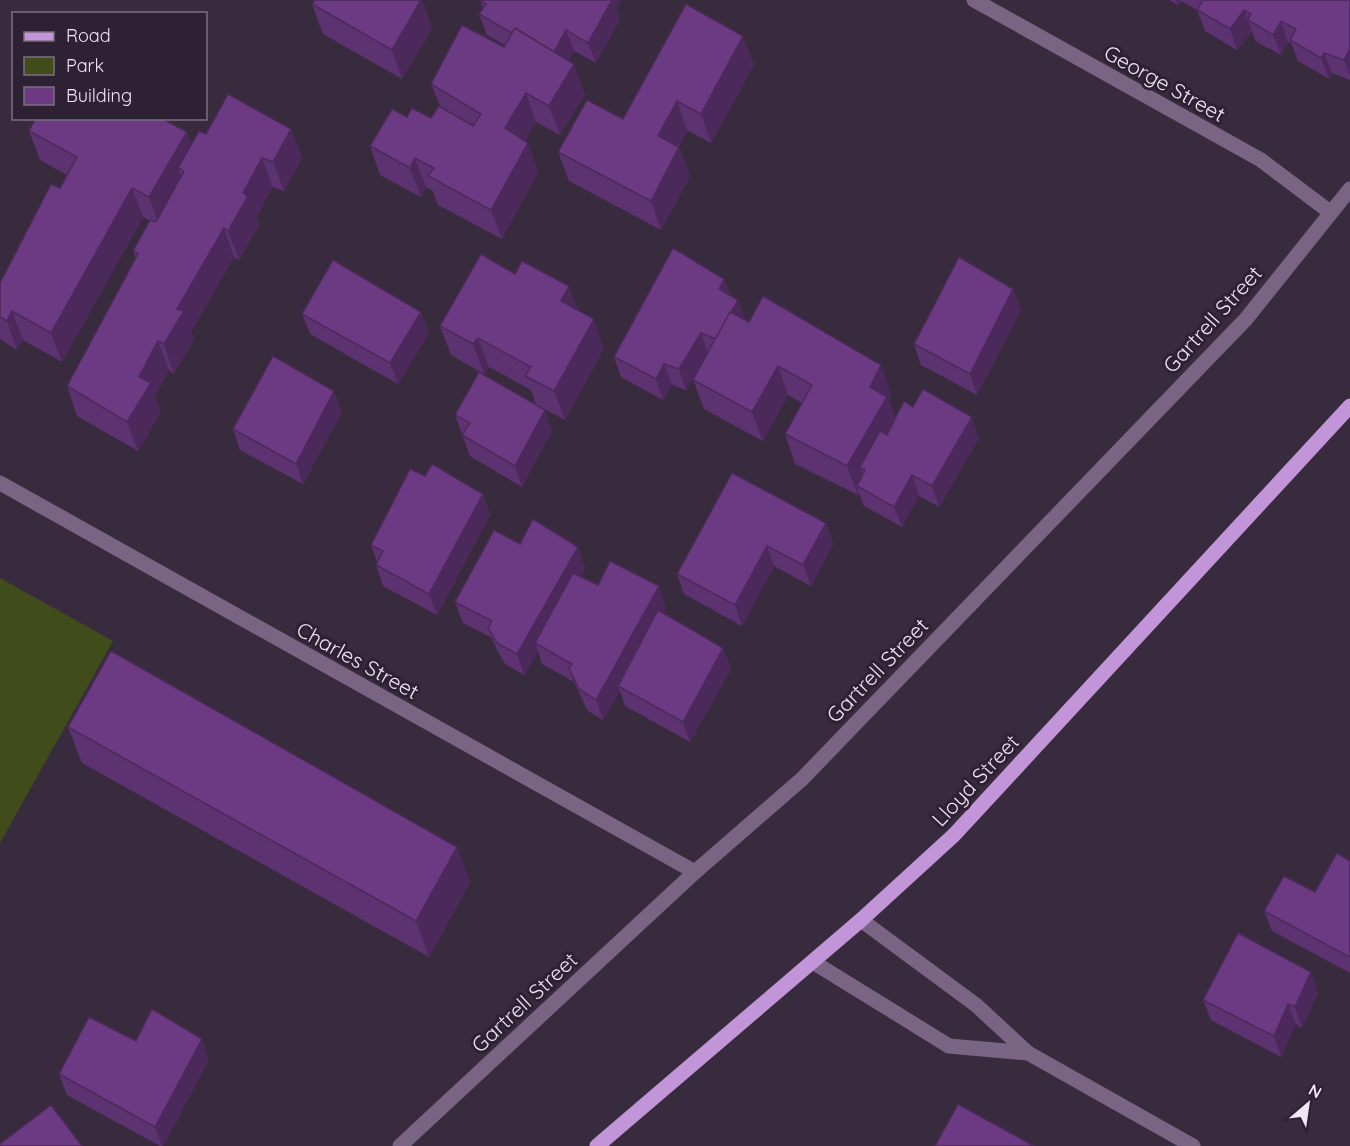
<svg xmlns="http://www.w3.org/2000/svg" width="1350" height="1146" viewBox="0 0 1350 1146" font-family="Quicksand,sans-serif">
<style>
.green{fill:#414c1b}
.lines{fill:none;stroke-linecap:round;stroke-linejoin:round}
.street{stroke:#7a6484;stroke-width:15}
.primary{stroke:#c295d8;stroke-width:15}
.wall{fill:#5d3270}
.shaded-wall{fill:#4c295b}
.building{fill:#6c3a82;stroke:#4c295b;stroke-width:1.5}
.labels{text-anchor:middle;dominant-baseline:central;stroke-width:6;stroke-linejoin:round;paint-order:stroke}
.street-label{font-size:21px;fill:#efe6f3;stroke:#2e2134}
</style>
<rect width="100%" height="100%" fill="#382b3e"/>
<polygon class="green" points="0,578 113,641 0,843"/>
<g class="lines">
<g class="street">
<polyline points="974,0 1261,160 1330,212"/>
<polyline points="0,483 695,872"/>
<polyline points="861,920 976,1005 1028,1053 1193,1146"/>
<polyline points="813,962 949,1046 1028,1053"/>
<polyline points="400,1146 695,872 802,779 1246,319 1350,189"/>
</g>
<polyline class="primary" points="597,1146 861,920 954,835 1350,406"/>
</g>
<g class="wall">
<polygon points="315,0 422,0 432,28 402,79 323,34 312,4"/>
<polygon points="481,0 621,0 616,8 620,19 596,63 574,51 568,61 585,94 560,135 536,122 525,141 528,143 538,172 502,239 438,205 433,191 426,187 421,197 380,175 370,146 407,117 431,118 440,106 431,84 504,47 505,45 487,35 479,14 483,9 480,1"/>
<polygon points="1169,0 1350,0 1350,80 1332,73 1329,79 1298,61 1291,43 1288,42 1281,55 1255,41 1252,31 1237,50 1205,31 1197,10 1181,1 1178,5"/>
<polygon points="743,36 754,65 711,143 687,130 679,147 690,176 661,230 569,181 558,152 623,119"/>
<polygon points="291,129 302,158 284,191 273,187 256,217 259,225 239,260 234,257 191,332 194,340 174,374 169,370 155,396 161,412 138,451 77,416 67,386 136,259 133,251 150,221 143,217 62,362 23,340 17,350 0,339 0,283 60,188 67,175 40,160 29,131 191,144 206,134"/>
<polygon points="724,279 730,295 745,320 891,394 889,400 895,418 913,407 979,438 939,507 919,496 902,527 864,506 859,493 858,495 795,464 785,434 802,403 788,395 763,441 704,409 693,380 704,361 686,390 672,385 663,400 621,377 614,357"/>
<polygon points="1013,289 1021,310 977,395 921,365 914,344"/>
<polygon points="578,311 604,348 565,420 536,405 531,390 489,367 484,374 451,355 440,326"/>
<polygon points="302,314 429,333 398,384 310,334"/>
<polygon points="342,412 303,484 240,450 233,429"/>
<polygon points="455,415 552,431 522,487 470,456"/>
<polygon points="425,476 483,494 490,515 437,615 383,586 376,565 377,562 371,545"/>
<polygon points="826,523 833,544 811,586 774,566 742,626 684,594 677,574"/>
<polygon points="520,544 585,568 580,576 598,585 666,607 663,613 723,648 731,669 690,742 625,706 620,691 603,720 587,710 574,682 542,664 538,651 524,675 505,664 496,648 492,638 463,623 455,602"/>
<polygon points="68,727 457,847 470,883 429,957 82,763"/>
<polygon points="1350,861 1350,973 1272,931 1264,911 1315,892"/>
<polygon points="1318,993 1302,1028 1296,1024 1281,1057 1211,1020 1203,1000"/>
<polygon points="136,1041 209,1060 163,1146 160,1146 67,1095 59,1074"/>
</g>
<g class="shaded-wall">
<polygon points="421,0 422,0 432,28 402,79 392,50"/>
<polygon points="612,0 621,0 616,8 620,19 596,63 588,43"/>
<polygon points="1176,0 1180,0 1178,5"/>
<polygon points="1244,10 1252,31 1237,50 1230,29"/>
<polygon points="1281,21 1288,42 1281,55 1273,35"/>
<polygon points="566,30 574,51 560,77 552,56"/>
<polygon points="743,36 754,65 711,143 701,114"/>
<polygon points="1350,49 1350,76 1344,60"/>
<polygon points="1324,53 1332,73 1329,79 1321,58"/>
<polygon points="574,64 585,94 560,135 549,106"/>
<polygon points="526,93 536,122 516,158 505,128"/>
<polygon points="677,101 687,130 669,166 658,136"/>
<polygon points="291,129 302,158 284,191 273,162"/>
<polygon points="187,132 197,161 178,168 184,184 160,227 149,197"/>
<polygon points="528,143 538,172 502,239 491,210"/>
<polygon points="679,147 690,176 661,230 651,201"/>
<polygon points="262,158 273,187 256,217 259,225 239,260 228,231 243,193"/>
<polygon points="415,158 426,187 421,197 410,168"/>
<polygon points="132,188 143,217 62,362 51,333"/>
<polygon points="224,228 234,257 191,332 194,340 174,374 164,344 177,309"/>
<polygon points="724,279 732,300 719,289"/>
<polygon points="569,286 580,315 561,301"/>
<polygon points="1013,289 1021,310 977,395 970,374"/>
<polygon points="738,300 746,321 716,339"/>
<polygon points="12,311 23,340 17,350 7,321"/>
<polygon points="421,312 429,333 398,384 390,363"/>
<polygon points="594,319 604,348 565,420 554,391"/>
<polygon points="701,333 708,353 686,390 679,369"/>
<polygon points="478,338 489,367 484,374 473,344"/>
<polygon points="158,341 169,370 155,396 161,412 138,451 127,422 139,377"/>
<polygon points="664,364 672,385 663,400 656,379"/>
<polygon points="881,365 891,394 889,400 898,426 865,470 860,467 865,482 857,486 859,493 858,495 847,466 870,387"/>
<polygon points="778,366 788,395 763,441 752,412"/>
<polygon points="334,391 342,412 303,484 296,464"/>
<polygon points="545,410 552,431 522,487 515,466"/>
<polygon points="972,417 979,438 939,507 932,486"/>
<polygon points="912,475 919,496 902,527 894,507"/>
<polygon points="483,494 490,515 437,615 429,594"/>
<polygon points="826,523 833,544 811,586 803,565"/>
<polygon points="767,546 774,566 742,626 735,605"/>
<polygon points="578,547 585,568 541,646 535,643 538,651 524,675 517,654"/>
<polygon points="659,586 666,607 621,687 618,686 620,691 603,720 596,700"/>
<polygon points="723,648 731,669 690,742 683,722"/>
<polygon points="457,847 470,883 429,957 416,921"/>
<polygon points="1311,972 1318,993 1302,1028 1295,1007"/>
<polygon points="1288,1004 1296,1024 1281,1057 1274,1036"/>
<polygon points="202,1039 209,1060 163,1146 162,1146 155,1127"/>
</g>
<g class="building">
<polygon points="315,0 421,0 392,50 312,4"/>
<polygon points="481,0 612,0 588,43 566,30 554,52 515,28 512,33 479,14 486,4 480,1"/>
<polygon points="1203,0 1350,0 1350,49 1344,60 1324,53 1321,58 1290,40 1296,29 1281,21 1273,35 1248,20 1251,14 1244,10 1230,29 1197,10"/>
<polygon points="686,4 743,36 701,114 677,101 658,136 679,147 651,201 558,152 587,100 623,119"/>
<polygon points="462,25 504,47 515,28 574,64 549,106 526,93 505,128 528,143 491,210 428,176 434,168 415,158 410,168 370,146 392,109 407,117 412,108 431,118 439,106 473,126 481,114 431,84"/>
<polygon points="228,94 291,129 273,162 262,158 243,193 248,196 228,231 224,228 177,309 184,311 164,344 158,341 139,377 151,383 127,422 67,386 138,254 133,251 150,220 156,222 184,171 178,168 199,131 206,134"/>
<polygon points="36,118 161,118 187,132 149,197 132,188 51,333 12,311 7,321 0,317 0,283 51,184 60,188 77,157 29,131"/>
<polygon points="673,248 724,279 719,289 738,300 716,339 701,333 679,369 664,364 656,379 614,357"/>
<polygon points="481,254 515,274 522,261 569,286 561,301 594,319 554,391 525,376 531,367 478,338 473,344 440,326"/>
<polygon points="959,257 1013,289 970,374 914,344"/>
<polygon points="333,260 421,312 390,363 302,314"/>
<polygon points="763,296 881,365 870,387 887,397 847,466 785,434 812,385 778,366 752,412 693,380 730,312 749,322"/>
<polygon points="273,356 334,391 296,464 233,429"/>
<polygon points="479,372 545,410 515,466 462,435 470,423 455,415"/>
<polygon points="923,389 972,417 932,486 912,475 894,507 857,486 865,470 860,467 880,431 887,435 904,401 913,407"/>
<polygon points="432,464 483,494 429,594 376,565 383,551 371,545 410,469 425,476"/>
<polygon points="732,473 826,523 803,565 767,546 735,605 677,574"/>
<polygon points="533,519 578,547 517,654 497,643 488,628 492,621 455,602 494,530 520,544"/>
<polygon points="610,561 659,586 596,700 579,689 569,668 572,664 535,643 573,573 598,585"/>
<polygon points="658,610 723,648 683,722 618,686"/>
<polygon points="111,651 457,847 416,921 68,727"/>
<polygon points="1337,853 1350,861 1350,957 1264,911 1284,876 1315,892"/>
<polygon points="1238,933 1311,972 1295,1007 1288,1004 1274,1036 1203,1000"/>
<polygon points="152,1009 202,1039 155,1127 59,1074 89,1017 136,1041"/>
<polygon points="958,1104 1034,1146 935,1146"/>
<polygon points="51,1105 82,1146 0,1146 0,1144"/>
</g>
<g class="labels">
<g class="street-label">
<text transform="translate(1165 83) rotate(29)">George Street</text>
<text transform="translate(1212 319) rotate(-48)">Gartrell Street</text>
<text transform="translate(358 660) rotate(29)">Charles Street</text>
<text transform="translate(877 670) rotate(-46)">Gartrell Street</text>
<text transform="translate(975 780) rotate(-47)">Lloyd Street</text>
<text transform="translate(524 1002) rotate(-43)">Gartrell Street</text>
</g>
</g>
<rect x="12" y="12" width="195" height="108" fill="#2e2134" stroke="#7b7080" stroke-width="1.5"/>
<rect x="24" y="32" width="30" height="9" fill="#c295d8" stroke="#7b7080" stroke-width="1.5"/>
<text x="66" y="42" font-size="18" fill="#efe6f3">Road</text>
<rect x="24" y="57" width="30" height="18" fill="#414c1b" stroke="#7b7080" stroke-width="1.5"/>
<text x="66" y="72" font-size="18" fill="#efe6f3">Park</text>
<rect x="24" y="87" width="30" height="18" fill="#6c3a82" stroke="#7b7080" stroke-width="1.5"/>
<text x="66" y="102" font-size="18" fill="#efe6f3">Building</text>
<g transform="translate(1308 1104) rotate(29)" stroke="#2e2134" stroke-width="4.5" paint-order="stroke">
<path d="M0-4.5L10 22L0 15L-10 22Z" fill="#efe6f3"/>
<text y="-9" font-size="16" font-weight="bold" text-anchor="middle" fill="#efe6f3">N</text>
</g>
</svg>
